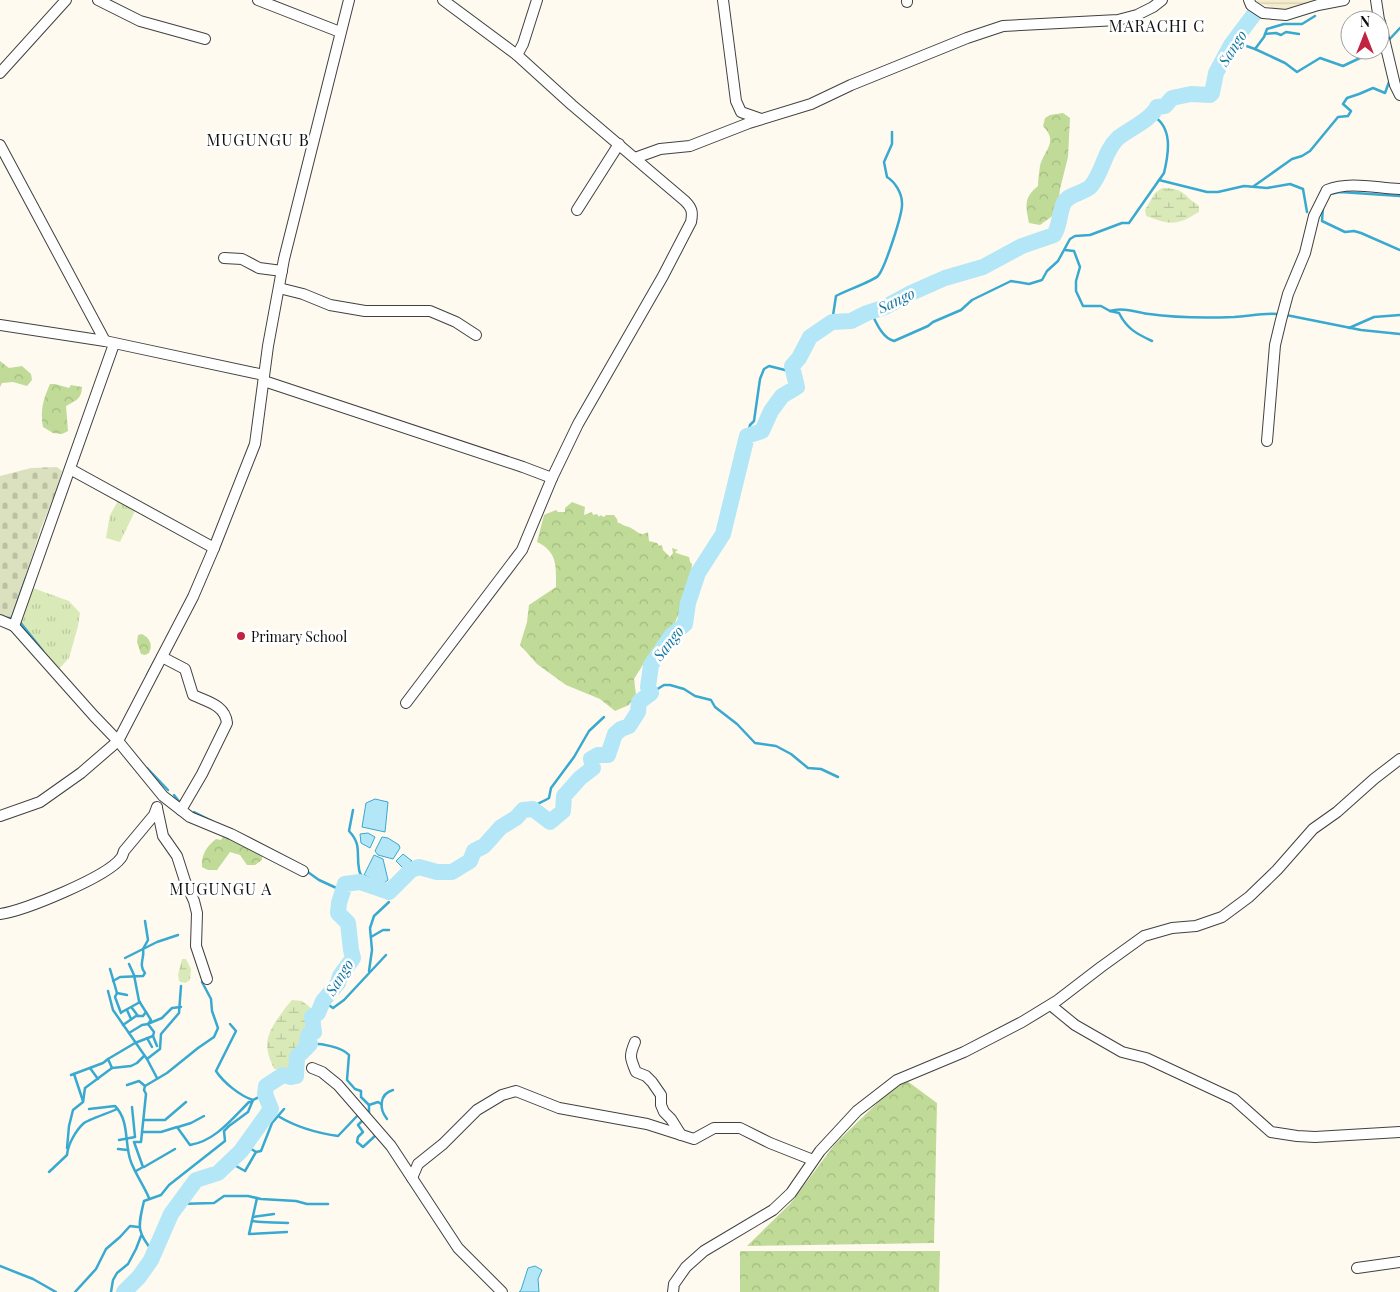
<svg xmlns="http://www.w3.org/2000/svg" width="1400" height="1292" viewBox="0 0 1400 1292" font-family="'Playfair Display',serif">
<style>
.farmland{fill:url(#farmland-rules)}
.grass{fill:url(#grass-tufts)}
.forest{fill:url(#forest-crowns)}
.wetland{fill:url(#wetland-marsh)}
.cemetery{fill:url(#cemetery-stones)}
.water{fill:#b3e7f7;stroke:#38a9d0}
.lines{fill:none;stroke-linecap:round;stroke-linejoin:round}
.stream{stroke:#38a9d0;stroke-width:2.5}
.river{stroke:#b3e7f7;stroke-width:16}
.minor-casing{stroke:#414141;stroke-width:12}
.minor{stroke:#fff;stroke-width:10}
.poi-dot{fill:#c12341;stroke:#fff;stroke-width:2}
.labels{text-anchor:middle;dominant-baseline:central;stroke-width:5;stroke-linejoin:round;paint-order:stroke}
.poi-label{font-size:14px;fill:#0e0e0e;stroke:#fff;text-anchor:start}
.water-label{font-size:15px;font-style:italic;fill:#1578a2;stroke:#fff}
.quarter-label{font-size:16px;letter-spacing:1px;fill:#0e0e0e;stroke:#fff}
</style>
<defs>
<pattern id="farmland-rules" width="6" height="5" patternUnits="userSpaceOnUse" patternTransform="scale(1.25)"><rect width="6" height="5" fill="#f5edce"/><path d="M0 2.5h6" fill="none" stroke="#d1cab0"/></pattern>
<pattern id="grass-tufts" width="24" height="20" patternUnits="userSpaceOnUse" patternTransform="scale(1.25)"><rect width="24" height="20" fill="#d9eab8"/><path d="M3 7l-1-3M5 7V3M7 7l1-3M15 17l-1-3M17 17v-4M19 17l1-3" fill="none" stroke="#b9c89d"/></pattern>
<pattern id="forest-crowns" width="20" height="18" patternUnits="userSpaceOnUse" patternTransform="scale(1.25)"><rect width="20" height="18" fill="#bfdb97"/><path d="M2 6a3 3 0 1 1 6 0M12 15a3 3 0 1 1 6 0" fill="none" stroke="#a3bb81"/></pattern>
<pattern id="wetland-marsh" width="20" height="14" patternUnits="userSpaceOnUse" patternTransform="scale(1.25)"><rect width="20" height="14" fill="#d9eab8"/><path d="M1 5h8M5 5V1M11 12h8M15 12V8" fill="none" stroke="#b9c89d"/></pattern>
<pattern id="cemetery-stones" width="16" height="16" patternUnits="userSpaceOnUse" patternTransform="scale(1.25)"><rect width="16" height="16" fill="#dbe1bf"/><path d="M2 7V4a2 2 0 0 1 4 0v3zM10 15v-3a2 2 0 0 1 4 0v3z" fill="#bbc0a3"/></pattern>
</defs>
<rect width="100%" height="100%" fill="#fffaef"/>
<polygon class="farmland" points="1257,0 1312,0 1311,5 1277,10 1257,2"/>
<g class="grass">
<polygon points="119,499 136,509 120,542 106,538 110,515"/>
<polygon points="33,588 69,601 80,613 78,626 69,658 59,669 21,625 19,620"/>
</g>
<g class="forest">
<path d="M1063,113L1070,118L1068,157L1060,189L1058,205L1055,214L1040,225L1029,223C1026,206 1023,198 1038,186C1038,180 1039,173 1040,166C1044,150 1059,142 1043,126L1045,118L1050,115Z"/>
<polygon points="0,361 9,368 22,366 31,374 32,380 27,386 13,382 2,383 0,387"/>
<path d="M50,384H55L69,388L71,385L82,387C82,399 75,401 66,406L68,431L62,434L53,433L43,427C40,410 43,400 50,384Z"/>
<path d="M572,502L585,507L584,515L592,512L593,515L597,514L599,517L600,515L604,517L606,515H614L617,519L618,523H620C623,526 627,526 631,528C637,531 640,537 648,532L649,541L657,543L659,546L662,545L663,550L670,557L673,553L672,548L678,550L675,552L676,553L689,557L690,562L692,564L691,575L695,574L696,575L672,629L647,658L634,679L636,695L629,705L615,711L600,699L566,685L537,664L520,645L527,622L529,605L556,587C556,567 558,552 537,542L544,515L556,510L558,512H565V508Z"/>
<path d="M142,634C150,638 153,645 149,653L145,655L141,654L137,642L138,635Z"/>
<path d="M224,835L262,854V860L255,865H247L240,855L230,852L217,870H208L202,867C201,855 207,846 216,839L221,840Z"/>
<polygon points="903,1078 937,1103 934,1243 747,1246 790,1204 835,1144"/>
<polygon points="740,1251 940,1251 939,1292 740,1292"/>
</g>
<g class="wetland">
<path d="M1162,188C1184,188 1182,194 1199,206V212C1176,226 1171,225 1146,216L1145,210L1155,193Z"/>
<polygon points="182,959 186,959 191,969 190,980 185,983 179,981 178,975"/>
<path d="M292,1000L302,1001L311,1008L309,1014L310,1027L288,1071L274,1069C270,1060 265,1048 268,1038C271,1026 284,1009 292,1000Z"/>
</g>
<polygon class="cemetery" points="57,467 62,471 57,489 41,528 12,618 7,618 0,615 0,476 31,468"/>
<g class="water">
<polygon points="375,799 388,802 385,832 362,827 366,803"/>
<polygon points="368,833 375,837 370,848 361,843 360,834"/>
<polygon points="382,837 388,838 399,845 400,848 393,859 378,855 375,851"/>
<polygon points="403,854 412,861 403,868 396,861"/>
<polygon points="374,855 383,859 388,880 383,884 364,875"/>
<polygon points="535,1266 542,1270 538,1279 539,1292 519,1292 521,1290 528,1268"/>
</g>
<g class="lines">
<g class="stream">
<polyline points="1265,34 1276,33 1281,35 1286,32 1299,34"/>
<polyline points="1235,42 1255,49 1264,37 1267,29 1284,24 1302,24 1315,16"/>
<polyline points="1387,42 1400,28"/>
<polyline points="1255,49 1285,63 1297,72 1320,58 1343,66 1377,50"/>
<polyline points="1159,180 1207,192 1218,192 1244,186 1267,188 1290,184 1303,189 1307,212"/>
<polyline points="1254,186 1292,159 1302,156 1310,151 1338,117 1348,116 1351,111 1343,104 1347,98 1359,94 1373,88 1385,93 1389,82"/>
<polyline points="1330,194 1340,192 1400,196"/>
<polyline points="1323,207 1322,221 1345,232 1354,231 1361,233 1400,250"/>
<path d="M1065,250L1074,251L1080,267L1076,281V291L1083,306H1101L1110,311L1119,313C1127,329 1137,334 1152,341"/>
<path d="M1110,311C1122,307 1136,312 1149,314C1177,318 1206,318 1234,317C1250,316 1261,313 1277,314"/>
<path d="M871,312C876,322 882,338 894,341L928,326L933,322L961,310L972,300L1011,281L1029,284L1042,280L1047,271L1058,261L1070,239L1075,236L1090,235L1122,223H1129L1164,173C1169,152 1173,127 1152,115"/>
<polyline points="1286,315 1361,330 1400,334"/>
<path d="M832,322L836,296C845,291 873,281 878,276C885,268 903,213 902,203C902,193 895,182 887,177L884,162L892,144V132"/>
<polyline points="1349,328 1374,317 1400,315"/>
<polyline points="747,436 750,425 754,421 760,379 764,369 769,366 793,372"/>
<polyline points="6,618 12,618 26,578"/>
<polyline points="20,622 43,651"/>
<polyline points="147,675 155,660"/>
<polyline points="651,693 664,685 670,685 684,689 695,696 711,700 715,707 737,724 755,743 776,746 791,754 808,768 821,769 838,777"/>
<polyline points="147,768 168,790"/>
<polyline points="174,795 181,804"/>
<path d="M531,809C535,804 543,802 549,798L551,788L574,757L589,731L604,717"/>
<path d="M353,810L349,831C362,845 356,853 359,869C360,878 369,883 375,887"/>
<polyline points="194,812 212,821"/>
<polyline points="305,870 319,880 343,891"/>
<polyline points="371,937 383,930 389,930"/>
<polyline points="125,958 157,942 178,935"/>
<polyline points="129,964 134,975 139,1001 151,1020 148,1024"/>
<polyline points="110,969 117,993 115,997 121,1013"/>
<polyline points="369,971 372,950 370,928 374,916 389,902"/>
<path d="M113,981L120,977L143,976L145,973C138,965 145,957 143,949L148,940L145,921"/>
<polyline points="108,991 113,1010 147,1059 157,1078"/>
<polyline points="117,993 127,995"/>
<polyline points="323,1001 333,1008 344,1000 386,955"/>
<polyline points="132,1008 138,1016"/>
<polyline points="127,1010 131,1019"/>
<polyline points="122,1012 140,1002"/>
<polyline points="150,1023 162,1018 172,1008 181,1007"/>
<path d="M230,1024L236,1031L216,1071C223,1082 240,1096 253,1100"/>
<polyline points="123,1025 136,1016 143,1016 146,1012"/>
<polyline points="129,1033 142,1025 148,1024 154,1032 153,1036 157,1046"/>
<polyline points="147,1038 152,1047"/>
<path d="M310,1044C320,1043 342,1047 349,1055L347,1080L355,1089L361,1091V1097L369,1105V1114"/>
<polyline points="108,1059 135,1043 153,1036"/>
<polyline points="147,1059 160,1049 161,1034 179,1013 181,986"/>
<polyline points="90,1068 98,1079"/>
<polyline points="74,1074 83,1101"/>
<polyline points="71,1075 103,1063 108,1059 112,1068"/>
<polyline points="127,1085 139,1081 145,1086"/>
<polyline points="369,1105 378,1102 381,1104"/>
<path d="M89,1109L115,1106C130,1121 124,1144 131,1162C136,1175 144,1186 149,1198"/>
<path d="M278,1116C296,1127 317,1133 338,1136L358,1115L364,1122"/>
<path d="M387,1119C379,1109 379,1094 393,1090"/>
<polyline points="144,1120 165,1120 186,1102"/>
<polyline points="362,1121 358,1125 363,1132 358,1137 357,1142 363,1147 376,1135 374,1134"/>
<polyline points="178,1127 191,1123 204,1116"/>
<path d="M142,1132H161L177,1127L190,1145C215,1141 232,1119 249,1102H252"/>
<polyline points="119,1140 135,1137 132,1107"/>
<polyline points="245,1145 256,1152 261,1151 272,1123 284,1109"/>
<polyline points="67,1148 69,1126 73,1110 83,1102 85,1088 112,1068 131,1066 137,1063 144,1056"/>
<polyline points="118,1149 128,1150"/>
<polyline points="229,1162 245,1171 256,1152"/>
<polyline points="144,1167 175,1149"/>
<polyline points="136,1171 143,1167 134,1142 141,1142 146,1094 144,1090 145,1086 167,1073 198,1048 214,1037 218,1028 212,1011 211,999 202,982"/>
<path d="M49,1172L67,1155C68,1144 76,1130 84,1123C88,1120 111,1112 117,1109"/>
<polyline points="257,1198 249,1234 287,1232"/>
<polyline points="178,1204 214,1203 224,1196 248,1196 261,1199 296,1201 307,1204 328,1204"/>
<polyline points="253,1217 274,1214"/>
<path d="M252,1221C264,1223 275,1222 288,1223"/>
<path d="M154,1253C136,1231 138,1227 144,1201L161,1195L169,1185L225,1141L224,1131L229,1126L248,1112L253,1100L265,1094"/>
<polyline points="0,1266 33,1279 56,1292"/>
<polyline points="75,1292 96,1269 106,1249 120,1237 130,1226 138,1227"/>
<polyline points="111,1292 113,1280 117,1273 128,1264 136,1249 141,1236"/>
</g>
<path class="river" d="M124,1292L139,1277L151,1260L171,1214L196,1180L218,1173L241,1151L271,1109L265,1094L266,1086L283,1075L291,1077L296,1076L297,1057L310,1044L307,1041L309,1034L314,1032L312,1017L318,1013L323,1001L338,983L340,976L353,958L351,950L348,923L338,913L339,903L345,884L360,882L389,892L411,870L419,867L437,872H452L470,861L474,851L484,846L501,827L516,818L523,810L533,809L550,822L563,811L564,796L580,778L593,768L591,759L598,755H608L615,734L621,729L629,726L638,712L639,702L651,693L648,687L651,665L671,636L685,624L688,603L698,573L723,534L747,436L762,431L771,411L782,396L797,387L792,366L799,358L810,337L832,322L851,321L867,313L885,307L911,293L945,278L983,267L1022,246L1054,235C1060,225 1059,215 1063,205C1067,193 1084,194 1091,186C1103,172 1104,151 1118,138C1129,129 1151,120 1157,107L1165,106L1172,98L1191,94L1210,95L1212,93L1216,73L1231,45L1255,13"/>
<defs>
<g id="minor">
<polyline points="98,0 140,21 205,39"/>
<polyline points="258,0 340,32"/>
<polyline points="723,0 736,101 741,112 761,119"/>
<polyline points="1249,0 1251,5 1263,13 1286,15 1318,5 1344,0"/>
<polyline points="1376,0 1379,20"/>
<polyline points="907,2 907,0"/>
<polyline points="1380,22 1395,85 1400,95"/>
<polyline points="517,55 523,44 537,0"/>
<polyline points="0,73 66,0"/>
<polyline points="0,145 105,341"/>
<polyline points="635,158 660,149 690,146 749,123 811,104 851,85 967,38 1003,26 1118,20 1137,15 1153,7 1162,0"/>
<polyline points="577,210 619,144"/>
<polyline points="224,258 242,259 259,268 282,271"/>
<polyline points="279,288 303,294 330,305 365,311 430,311 456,322 476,335"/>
<polyline points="0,325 105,341 264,375"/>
<polyline points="114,344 14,626 94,716 118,741 163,796 190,817 231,834 303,871"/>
<polyline points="264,381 523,467 552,478"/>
<path d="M1267,441L1275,345L1281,320L1288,294L1305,253L1314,216L1327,190C1350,181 1375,188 1400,189"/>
<polyline points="70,469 214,548"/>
<polyline points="0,620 14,626"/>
<path d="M162,657L185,669L193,695C208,702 225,705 227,723L202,774L181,810"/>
<path d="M406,703L522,550L552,478L578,424L663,276L691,222C693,212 692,208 685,201L572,105L517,55L443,0"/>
<polyline points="157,808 163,836 177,856 185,881 194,901 197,913 196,946 207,979"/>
<polyline points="0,816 40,802 81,773 118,741 193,597 214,548 255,444 268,346 284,259 349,0"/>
<path d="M0,914C24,911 107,877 121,858C123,856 123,853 124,851L154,815L157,807"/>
<polyline points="1053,1007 1075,1025 1122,1052 1146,1058 1234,1099 1271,1132 1297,1136 1315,1137 1400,1132"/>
<path d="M635,1042C629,1056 630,1058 636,1072L646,1076L652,1082L661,1095V1105L664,1112L671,1119L681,1135"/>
<polyline points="312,1068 322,1072 338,1085 391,1146 458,1248 502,1292"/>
<polyline points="412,1178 418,1164 443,1144 477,1110 502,1095 516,1091 559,1108 647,1124 694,1139 714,1128 740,1128 770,1143 813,1160"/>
<polyline points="1357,1268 1400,1262"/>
<polyline points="673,1292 674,1284 686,1267 704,1251 773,1210 791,1193 820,1151 857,1111 897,1080 964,1052 1022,1022 1058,1000 1101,967 1144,936 1172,928 1196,926 1222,917 1249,897 1277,870 1313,829 1337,812 1374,779 1400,759"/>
</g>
</defs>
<use href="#minor" class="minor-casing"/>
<use href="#minor" class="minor"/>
</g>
<circle class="poi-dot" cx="241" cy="636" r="5"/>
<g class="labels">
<g class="poi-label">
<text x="251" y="636">Primary School</text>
</g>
<g class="water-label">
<text transform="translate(1232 48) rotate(-57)">Sango</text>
<text transform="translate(896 300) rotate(-25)">Sango</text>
<text transform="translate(668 643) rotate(-51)">Sango</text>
<text transform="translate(339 977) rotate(-58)">Sango</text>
</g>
<g class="quarter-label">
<text x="1157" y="25">MARACHI C</text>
<text x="258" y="139">MUGUNGU B</text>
<text x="221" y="888">MUGUNGU A</text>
</g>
</g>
<g transform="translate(1365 35)"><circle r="24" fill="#ffffff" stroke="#9f9f9f"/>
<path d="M0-4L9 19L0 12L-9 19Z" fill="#c12341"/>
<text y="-8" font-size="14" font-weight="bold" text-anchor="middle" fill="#0e0e0e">N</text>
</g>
</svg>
